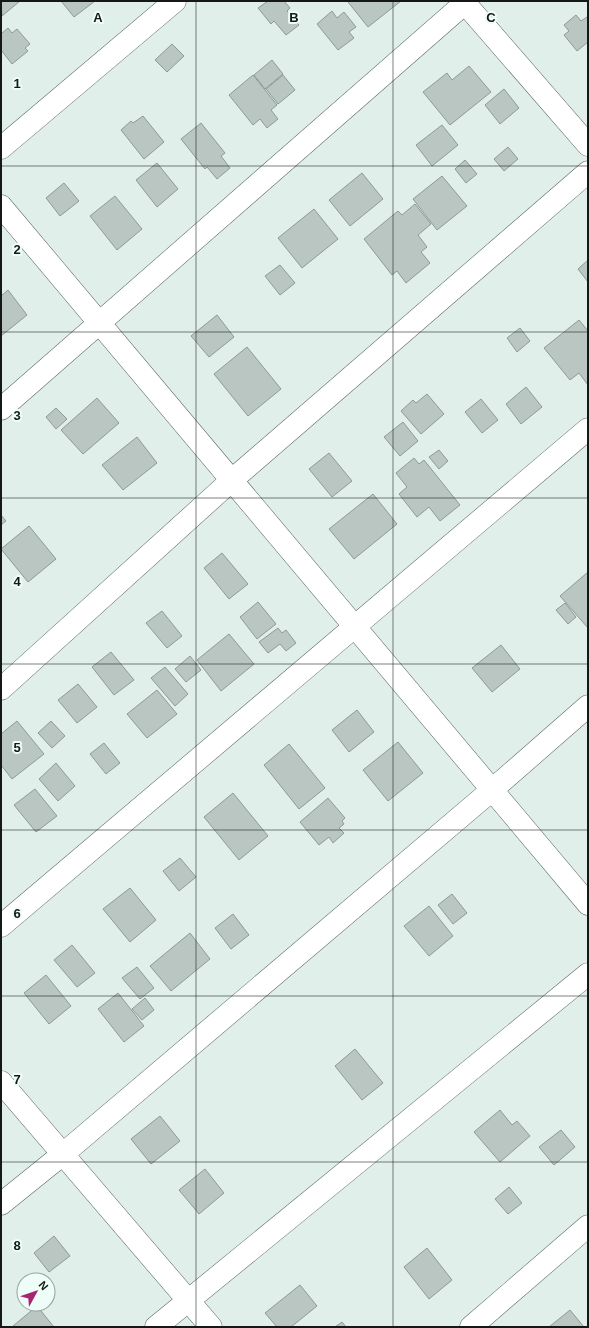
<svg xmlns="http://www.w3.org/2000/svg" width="589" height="1328" viewBox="0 0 589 1328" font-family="Helvetica,sans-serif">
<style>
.building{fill:#b9c6c1;stroke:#8d9a95}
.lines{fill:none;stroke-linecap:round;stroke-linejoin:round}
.street-casing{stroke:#5a6762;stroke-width:23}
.street{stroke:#fff;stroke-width:22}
.grid{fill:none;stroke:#141917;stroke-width:1;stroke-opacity:0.55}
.grid-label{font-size:13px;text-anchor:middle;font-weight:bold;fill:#141917;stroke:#eefdf7;stroke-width:4;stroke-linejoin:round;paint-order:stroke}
</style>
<rect width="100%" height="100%" fill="#e1efea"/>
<g class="building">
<polygon points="1,1 20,1 2,16"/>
<polygon points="61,1 95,1 74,17"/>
<polygon points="268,1 284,1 290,8 287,11 299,25 286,35 274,21 271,24 258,8"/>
<polygon points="349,1 401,1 368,27 348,2"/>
<polygon points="332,11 337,18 344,12 356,27 349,32 354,38 338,50 317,24"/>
<polygon points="576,15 581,21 587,17 588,19 588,42 577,51 564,35 569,31 564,25"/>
<polygon points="8,28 12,33 17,29 30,44 25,48 28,51 12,64 1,50 1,34"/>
<polygon points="172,44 184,56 167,72 155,60"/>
<polygon points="272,60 283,74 265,89 254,75"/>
<polygon points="469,66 491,92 450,125 423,92 447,73 452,80"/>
<polygon points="253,75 277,105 271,110 278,119 267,128 260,119 253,125 229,95"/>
<polygon points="283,75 295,90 278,104 266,89"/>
<polygon points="504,89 519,108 500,124 485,105"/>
<polygon points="143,116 164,142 144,159 121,130 131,121 133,123"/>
<polygon points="201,123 225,153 221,156 230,168 217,179 207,167 205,169 181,139"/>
<polygon points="442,125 458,145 432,166 416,145"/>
<polygon points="508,147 518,159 504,171 494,159"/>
<polygon points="465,160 477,174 466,183 455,169"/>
<polygon points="157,163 178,189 157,207 136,180"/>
<polygon points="362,173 383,199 350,226 329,200"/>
<polygon points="442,176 467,206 437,230 413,199"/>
<polygon points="64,183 79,201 60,216 46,198"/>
<polygon points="115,196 142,229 117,250 90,216"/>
<polygon points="415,204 431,224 418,235 427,247 421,252 430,263 406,283 397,271 392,275 364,239 398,211 402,215"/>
<polygon points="314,209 338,239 302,268 278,238"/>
<polygon points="588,260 588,282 578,269"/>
<polygon points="280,265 295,283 280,295 265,276"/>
<polygon points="8,290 27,315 1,336 1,296"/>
<polygon points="217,315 234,337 209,357 191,336"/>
<polygon points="579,320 588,331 588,385 579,373 570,380 544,348"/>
<polygon points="520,328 530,341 517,352 507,338"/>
<polygon points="247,347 281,389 248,416 214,374"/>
<polygon points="526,387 542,407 521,424 506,404"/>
<polygon points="427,394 444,414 421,434 401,411 413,400 416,403"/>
<polygon points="97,398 119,423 83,454 61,430"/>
<polygon points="481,399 498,420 482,433 465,412"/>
<polygon points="56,408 67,419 56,429 46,417"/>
<polygon points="403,422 418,441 400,456 384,437"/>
<polygon points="137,437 157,463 123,490 102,465"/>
<polygon points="439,450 448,461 439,469 429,457"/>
<polygon points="329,453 352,481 332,497 309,469"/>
<polygon points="414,458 419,464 424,460 460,505 440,521 429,507 417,517 399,494 407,487 396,473"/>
<polygon points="373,494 397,524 354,559 329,529"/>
<polygon points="1,515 6,521 1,525"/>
<polygon points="29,526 56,559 28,582 1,549"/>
<polygon points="222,553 248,584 229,599 204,568"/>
<polygon points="588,572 588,628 560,596"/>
<polygon points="258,602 276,624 257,639 240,617"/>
<polygon points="565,603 576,617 568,624 556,610"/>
<polygon points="162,611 182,636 167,648 146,623"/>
<polygon points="278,628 282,633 286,630 296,643 286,651 280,644 268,653 259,642"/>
<polygon points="229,634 254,664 221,691 197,660"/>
<polygon points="501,645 520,669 492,692 472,668"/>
<polygon points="111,652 134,680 114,695 92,667"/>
<polygon points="190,656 201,670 186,682 175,669"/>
<polygon points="165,667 188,694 175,706 151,678"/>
<polygon points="78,684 97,707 77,723 58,700"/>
<polygon points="157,690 177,714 147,738 127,714"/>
<polygon points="357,710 374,732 349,752 332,730"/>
<polygon points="17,721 44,754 12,779 1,765 1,734"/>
<polygon points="51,721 65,736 52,748 38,733"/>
<polygon points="398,742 423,773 388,801 363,770"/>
<polygon points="104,743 120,763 106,774 90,754"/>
<polygon points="289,744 325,788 299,809 264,765"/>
<polygon points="56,763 75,786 58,801 39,779"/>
<polygon points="35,789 57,816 36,832 14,805"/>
<polygon points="233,793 268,836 239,860 204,817"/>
<polygon points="328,798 345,818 342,821 344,824 339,828 344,833 333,843 329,837 319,845 300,822"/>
<polygon points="180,858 196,877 179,891 163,871"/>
<polygon points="130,888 156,920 130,942 103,909"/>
<polygon points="452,894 467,913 453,924 438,905"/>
<polygon points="429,906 453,936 429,956 404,926"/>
<polygon points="233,914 249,935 231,949 215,928"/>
<polygon points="190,933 210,959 171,991 150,966"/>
<polygon points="72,945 95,973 77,987 54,960"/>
<polygon points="137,967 154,988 140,999 122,978"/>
<polygon points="46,975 71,1006 49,1024 24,993"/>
<polygon points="118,993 144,1026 124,1042 98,1009"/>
<polygon points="145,998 154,1010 142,1020 132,1009"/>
<polygon points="355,1049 383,1083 362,1100 335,1066"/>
<polygon points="500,1110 512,1125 517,1121 530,1136 500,1162 474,1132"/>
<polygon points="160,1116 180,1141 151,1164 131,1139"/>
<polygon points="561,1130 575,1147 554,1165 539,1147"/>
<polygon points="205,1169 224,1193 199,1214 179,1190"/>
<polygon points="509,1187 522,1203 508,1214 495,1199"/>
<polygon points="54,1236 70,1256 49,1272 34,1253"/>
<polygon points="427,1248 452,1280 429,1299 404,1267"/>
<polygon points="300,1285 317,1306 291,1327 277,1327 265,1313"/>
<polygon points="37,1306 54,1327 14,1327 13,1326"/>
<polygon points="570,1310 584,1327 549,1327"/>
<polygon points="342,1322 346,1327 335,1327"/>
</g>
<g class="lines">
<defs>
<g id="street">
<polyline points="463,1 588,145"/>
<polyline points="1,148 175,1"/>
<polyline points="1,206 588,904"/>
<polyline points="1,409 465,3"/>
<polyline points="1,689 232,480 588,172"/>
<polyline points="1,926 588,429"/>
<polyline points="1,1082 211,1327"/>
<polyline points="1,1204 63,1154 492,790 588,706"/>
<polyline points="156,1327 588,974"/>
<polyline points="471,1327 588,1226"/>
</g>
</defs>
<use href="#street" class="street-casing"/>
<use href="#street" class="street"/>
</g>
<path class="grid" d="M196,1V1327M393,1V1327M1,166H588M1,332H588M1,498H588M1,664H588M1,830H588M1,996H588M1,1162H588"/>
<g class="grid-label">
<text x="98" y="22">A</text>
<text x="294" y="22">B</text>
<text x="491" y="22">C</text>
<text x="17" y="88">1</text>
<text x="17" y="254">2</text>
<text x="17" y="420">3</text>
<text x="17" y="586">4</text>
<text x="17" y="752">5</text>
<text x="17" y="918">6</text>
<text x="17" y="1084">7</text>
<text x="17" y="1250">8</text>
</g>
<rect width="589" height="1328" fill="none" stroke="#141917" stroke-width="4"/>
<g transform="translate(36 1292) rotate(50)"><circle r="19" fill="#eefdf7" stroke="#97a29d"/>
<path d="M0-3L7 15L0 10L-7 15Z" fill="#a72471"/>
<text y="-6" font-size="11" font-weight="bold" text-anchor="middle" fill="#141917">N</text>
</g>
</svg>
